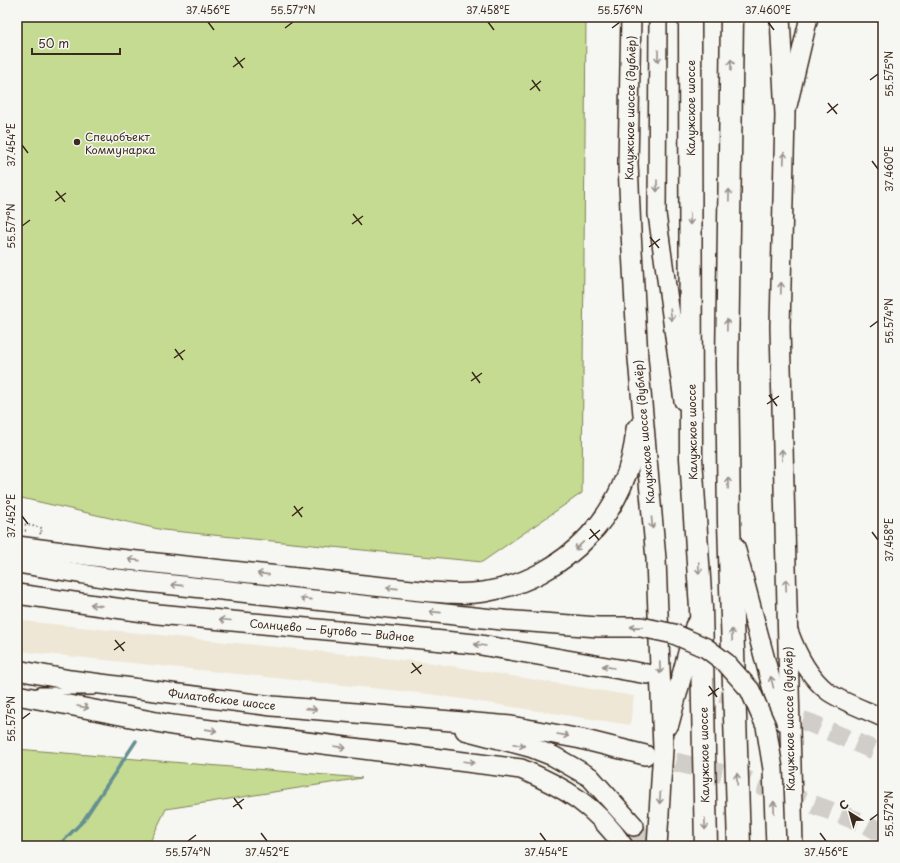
<svg xmlns="http://www.w3.org/2000/svg" width="900" height="863" viewBox="0 0 900 863" font-family="'Playpen Sans',sans-serif">
<style>
.built{fill:#eee7d6}
.green{fill:#c4db91;stroke:#808258}
.lines{fill:none;stroke-linecap:round;stroke-linejoin:round}
.stream{stroke:#669091;stroke-width:3.5}
.secondary-tunnel{stroke:#d1cdc8;stroke-width:19;stroke-dasharray:19 10;stroke-linecap:butt}
.service-casing{stroke:#3b2a1e;stroke-width:10}
.tertiary-casing{stroke:#3b2a1e;stroke-width:20}
.secondary-casing{stroke:#3b2a1e;stroke-width:22}
.trunk-casing{stroke:#3b2a1e;stroke-width:25}
.path{stroke:#3b2a1e;stroke-width:2;stroke-dasharray:1 3;stroke-linecap:butt}
.service{stroke:#f6f6f2;stroke-width:7}
.tertiary{stroke:#f6f6f2;stroke-width:17}
.secondary{stroke:#f6f6f2;stroke-width:19}
.trunk{stroke:#f6f6f2;stroke-width:22}
.secondary-bridge-casing{stroke:#3b2a1e;stroke-width:22;stroke-linecap:butt}
.secondary-bridge{stroke:#f6f6f2;stroke-width:19}
.oneway{stroke:#989088}
.ticks{fill:none;stroke:#3b2a1e;stroke-width:1.5}
.poi-dot{fill:#3b2a1e;stroke:#f6f6f2;stroke-width:1.5}
.labels{text-anchor:middle;dominant-baseline:central;stroke-width:3;stroke-linejoin:round;paint-order:stroke}
.street-label{font-size:11px;fill:#3b2a1e;stroke:#f6f6f2}
.poi-label{font-size:11px;fill:#3b2a1e;stroke:#f6f6f2;text-anchor:start}
.neatline{fill:none;stroke:#3b2a1e;stroke-width:1.5}
.ticks-label{font-size:10px;text-anchor:middle;fill:#3b2a1e}
</style>
<rect width="100%" height="100%" fill="#f6f6f2"/>
<filter id="ink" filterUnits="userSpaceOnUse"><feTurbulence type="fractalNoise" baseFrequency=".025" numOctaves="2"/><feDisplacementMap in="SourceGraphic" scale="8" xChannelSelector="R" yChannelSelector="G"/><feConvolveMatrix kernelMatrix="1 2 1 2 8 2 1 2 1" color-interpolation-filters="sRGB"/></filter>
<g filter="url(#ink)">
<polygon class="built" points="17,619 32,622 433,663 634,696 630,725 429,694 28,652 17,649"/>
<g class="green">
<polygon points="17,17 586,17 582,493 482,562 163,530 17,497"/>
<polygon points="17,749 362,778 166,809 148,846 17,846"/>
</g>
<g class="lines">
<polyline class="stream" points="58,846 83,821 136,741"/>
<g class="secondary-tunnel">
<polyline points="665,678 717,692 747,702"/>
<polyline points="775,711 810,723 883,754"/>
<polyline points="647,755 744,779 866,824 883,834"/>
<polyline points="634,826 647,846"/>
</g>
<defs>
<polyline id="service" points="39,691 93,691"/>
<g id="tertiary">
<polyline points="658,17 657,214 683,401"/>
<polyline points="788,106 809,17"/>
<path d="M789,631C797,653 808,676 827,691C838,700 868,711 883,718"/>
</g>
<g id="secondary">
<polyline points="631,17 628,163 631,232 638,359 656,559 663,749 657,846"/>
<polyline points="780,17 785,115 780,327 793,846"/>
<path d="M17,546L109,558L421,591C442,593 463,595 484,592C566,579 630,511 636,429"/>
<polyline points="735,547 781,720"/>
<polyline points="17,563 108,578 502,620"/>
<polyline points="17,594 158,614 475,644 647,674"/>
<polyline points="17,670 70,680 272,706 511,726 581,739 645,755"/>
<path d="M17,695L172,725L521,769C564,787 596,806 623,846"/>
<polyline points="669,724 695,626"/>
<polyline points="465,730 530,747 553,756 590,777 634,826"/>
</g>
<g id="trunk">
<polyline points="690,17 691,458 701,608 706,846"/>
<polyline points="732,17 727,364 729,522 739,846"/>
</g>
</defs>
<use href="#service" class="service-casing"/>
<use href="#tertiary" class="tertiary-casing"/>
<use href="#secondary" class="secondary-casing"/>
<use href="#trunk" class="trunk-casing"/>
<g class="path">
<polyline points="17,523 42,528 41,534 40,533"/>
<polyline points="17,529 28,531"/>
</g>
<use href="#service" class="service"/>
<use href="#tertiary" class="tertiary"/>
<use href="#secondary" class="secondary"/>
<use href="#trunk" class="trunk"/>
<defs>
<polyline id="secondary-bridge" points="502,620 598,627 641,627 674,634 706,648 726,663 750,690 766,726 773,769 776,846"/>
</defs>
<use href="#secondary-bridge" class="secondary-bridge-casing"/>
<use href="#secondary-bridge" class="secondary-bridge"/>
</g>
<defs><path id="oneway-shaft" d="M-6 0H5M1.5-3L5.5 0L1.5 3" fill="none" stroke-width="1.6" stroke-linecap="round" stroke-linejoin="round"/></defs>
<g class="oneway">
<use href="#oneway-shaft" transform="translate(658 56) rotate(90)"/>
<use href="#oneway-shaft" transform="translate(731 65) rotate(-89)"/>
<use href="#oneway-shaft" transform="translate(784 158) rotate(-88)"/>
<use href="#oneway-shaft" transform="translate(657 186) rotate(90)"/>
<use href="#oneway-shaft" transform="translate(729 195) rotate(-89)"/>
<use href="#oneway-shaft" transform="translate(690 219) rotate(90)"/>
<use href="#oneway-shaft" transform="translate(781 288) rotate(-88)"/>
<use href="#oneway-shaft" transform="translate(671 315) rotate(82)"/>
<use href="#oneway-shaft" transform="translate(727 325) rotate(-89)"/>
<use href="#oneway-shaft" transform="translate(782 455) rotate(-91)"/>
<use href="#oneway-shaft" transform="translate(728 483) rotate(-91)"/>
<use href="#oneway-shaft" transform="translate(652 523) rotate(85)"/>
<use href="#oneway-shaft" transform="translate(579 546) rotate(137)"/>
<use href="#oneway-shaft" transform="translate(134 560) rotate(-174)"/>
<use href="#oneway-shaft" transform="translate(699 568) rotate(87)"/>
<use href="#oneway-shaft" transform="translate(263 574) rotate(-174)"/>
<use href="#oneway-shaft" transform="translate(177 585) rotate(-174)"/>
<use href="#oneway-shaft" transform="translate(786 585) rotate(-92)"/>
<use href="#oneway-shaft" transform="translate(392 588) rotate(-174)"/>
<use href="#oneway-shaft" transform="translate(306 599) rotate(-174)"/>
<use href="#oneway-shaft" transform="translate(96 605) rotate(-172)"/>
<use href="#oneway-shaft" transform="translate(435 612) rotate(-174)"/>
<use href="#oneway-shaft" transform="translate(225 620) rotate(-175)"/>
<use href="#oneway-shaft" transform="translate(636 627) rotate(-178)"/>
<use href="#oneway-shaft" transform="translate(732 635) rotate(-92)"/>
<use href="#oneway-shaft" transform="translate(480 645) rotate(-171)"/>
<use href="#oneway-shaft" transform="translate(608 667) rotate(-170)"/>
<use href="#oneway-shaft" transform="translate(660 668) rotate(88)"/>
<use href="#oneway-shaft" transform="translate(772 682) rotate(-104)"/>
<use href="#oneway-shaft" transform="translate(83 707) rotate(10)"/>
<use href="#oneway-shaft" transform="translate(311 709) rotate(5)"/>
<use href="#oneway-shaft" transform="translate(211 730) rotate(8)"/>
<use href="#oneway-shaft" transform="translate(563 735) rotate(10)"/>
<use href="#oneway-shaft" transform="translate(519 745) rotate(12)"/>
<use href="#oneway-shaft" transform="translate(340 747) rotate(7)"/>
<use href="#oneway-shaft" transform="translate(469 762) rotate(7)"/>
<use href="#oneway-shaft" transform="translate(737 779) rotate(-92)"/>
<use href="#oneway-shaft" transform="translate(660 798) rotate(94)"/>
<use href="#oneway-shaft" transform="translate(774 807) rotate(-92)"/>
<use href="#oneway-shaft" transform="translate(705 824) rotate(89)"/>
</g>
</g>
<path class="ticks" d="M208,22L214,30M488,22L494,30M768,22L774,30M285,28L293,22M612,28L620,22M235,57L243,68M233,67L245,58M532,80L540,91M870,80L878,74M530,90L541,81M828,103L837,114M827,113L838,104M22,145L28,153M872,161L878,169M56,191L65,202M55,201L66,193M353,214L362,225M352,224L363,216M22,226L30,220M650,237L659,248M649,247L660,239M870,327L878,321M175,349L183,360M174,358L185,350M472,372L480,383M471,381L482,373M769,395L777,406M767,404L779,396M294,506L302,517M22,516L28,524M292,516L303,507M590,529L599,540M872,532L878,540M589,539L600,530M115,640L124,651M114,650L125,642M412,663L421,674M411,673L422,665M709,686L717,697M708,696L719,688M22,719L30,713M234,798L242,809M233,807L244,799M870,820L878,814M261,833L267,841M540,833L546,841M820,833L826,841M188,841L196,835"/>
<circle class="poi-dot" cx="77" cy="142" r="4"/>
<g class="labels">
<g class="street-label">
<text transform="translate(630 108) rotate(-89)">Калужское шоссе (дублёр)</text>
<text transform="translate(690 108) rotate(-90)">Калужское шоссе</text>
<text transform="translate(644 432) rotate(-95)">Калужское шоссе (дублёр)</text>
<text transform="translate(692 432) rotate(-91)">Калужское шоссе</text>
<text transform="translate(332 630) rotate(5)">Солнцево — Бутово — Видное</text>
<text transform="translate(222 699) rotate(7)">Филатовское шоссе</text>
<text transform="translate(789 719) rotate(-91)">Калужское шоссе (дублёр)</text>
<text transform="translate(704 755) rotate(-91)">Калужское шоссе</text>
</g>
<g class="poi-label">
<text x="85" y="136">Спецобъект<tspan x="85" dy="13">Коммунарка</tspan></text>
</g>
</g>
<rect width="900" height="863" fill="none" stroke="#f6f6f2" stroke-width="44"/>
<g transform="translate(850 813) rotate(323)" stroke="#f6f6f2" stroke-width="3" paint-order="stroke">
<path d="M0-3L7 15L0 10L-7 15Z" fill="#3b2a1e"/>
<text y="-6" font-size="11" font-weight="bold" text-anchor="middle" fill="#3b2a1e">С</text>
</g>
<path d="M32 48v6h88v-6" fill="none" stroke="#3b2a1e" stroke-width="2"/>
<text x="38" y="48" font-size="12" fill="#3b2a1e" stroke="#f6f6f2" stroke-width="3" paint-order="stroke">50 m</text>
<rect x="22" y="22" width="856" height="819" class="neatline"/>
<g class="ticks-label">
<text x="208" y="14">37.456°E</text>
<text x="293" y="14">55.577°N</text>
<text x="488" y="14">37.458°E</text>
<text x="620" y="14">55.576°N</text>
<text x="768" y="14">37.460°E</text>
<text transform="translate(889 74) rotate(-90)" y="4">55.575°N</text>
<text transform="translate(11 145) rotate(-90)" y="4">37.454°E</text>
<text transform="translate(889 169) rotate(-90)" y="4">37.460°E</text>
<text transform="translate(11 226) rotate(-90)" y="4">55.577°N</text>
<text transform="translate(889 321) rotate(-90)" y="4">55.574°N</text>
<text transform="translate(11 516) rotate(-90)" y="4">37.452°E</text>
<text transform="translate(889 540) rotate(-90)" y="4">37.458°E</text>
<text transform="translate(11 719) rotate(-90)" y="4">55.575°N</text>
<text transform="translate(889 814) rotate(-90)" y="4">55.572°N</text>
<text x="188" y="856">55.574°N</text>
<text x="267" y="856">37.452°E</text>
<text x="546" y="856">37.454°E</text>
<text x="826" y="856">37.456°E</text>
</g>
</svg>
